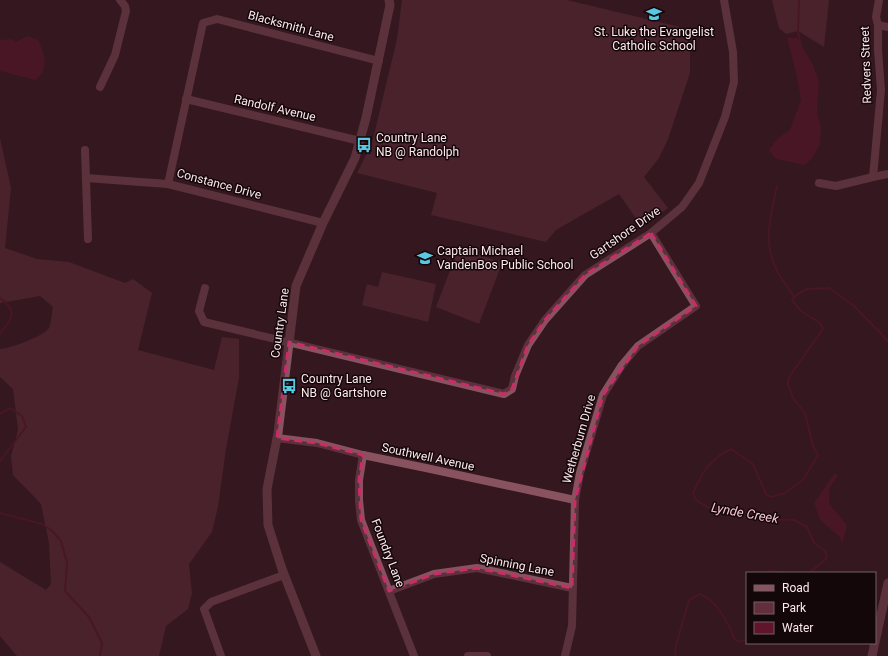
<svg xmlns="http://www.w3.org/2000/svg" width="888" height="656" viewBox="0 0 888 656" font-family="Roboto,sans-serif">
<style>
.green{fill:#632f3d}
.water{fill:#60142e}
.lines{fill:none;stroke-linecap:round;stroke-linejoin:round}
.stream{stroke:#60142e;stroke-width:2}
.minor{stroke:#89525f;stroke-width:8}
.tertiary{stroke:#89525f;stroke-width:9}
.marked{fill:none;stroke:#c82d6a;stroke-width:3;stroke-dasharray:8 5;stroke-linejoin:round}
.labels{text-anchor:middle;dominant-baseline:central;stroke-width:3;stroke-linejoin:round;paint-order:stroke}
.street-label{font-size:12px;fill:#fde8ec;stroke:#14070a}
.poi-label{font-size:12px;fill:#fde8ec;stroke:#14070a;text-anchor:start}
.water-label{font-size:13px;font-style:italic;fill:#f7c7d0;stroke:#14070a}
</style>
<rect width="100%" height="100%" fill="#35171f"/>
<g class="green">
<polygon points="402,0 567,0 684,28 690,47 690,73 668,139 659,158 644,177 668,208 642,227 619,194 556,230 546,242 431,215 437,193 357,173 372,143 397,39"/>
<polygon points="772,0 829,0 824,47 798,31 786,34 779,28"/>
<path d="M0,138L11,188L5,248L37,259L69,262L125,283L133,279L152,293L138,350L214,370L222,337L239,339V378L226,449L218,507L212,532L189,564L192,593L188,609L166,626L159,656H17L0,636V562L46,590L51,584L49,543L41,504L13,475L11,456L18,430L13,389L0,377V349C9,349 44,336 49,328C51,324 52,312 53,307L40,296L0,303Z"/>
<polygon points="459,247 502,263 479,324 436,307"/>
<polygon points="382,272 436,284 428,322 362,305 367,284 378,287"/>
</g>
<g class="water">
<path d="M28,36L38,40C45,54 50,70 35,80L0,71V38L1,40L12,39L16,42Z"/>
<polygon points="787,38 797,38 813,65 819,82 817,114 821,127 820,144 813,157 805,165 776,159 769,150 778,138 790,130 801,100 797,77"/>
<polygon points="835,473 838,476 830,487 829,496 830,505 846,524 846,530 842,544 840,537 821,521 814,503"/>
</g>
<g class="lines">
<g class="stream">
<polyline points="799,0 798,31 801,46"/>
<path d="M777,186C771,216 762,242 777,271C782,280 789,288 794,297"/>
<path d="M0,298C18,311 13,319 0,333"/>
<polyline points="0,414 10,408 22,416 26,427 0,461"/>
<polyline points="0,513 42,524 51,530 61,541 67,563 65,591 89,617 102,643 100,656"/>
<polyline points="765,573 770,571 788,573"/>
<path d="M809,573L827,558L825,551L814,543L807,527L794,520L768,519L749,513L707,507L695,499L693,493C703,471 709,460 731,449L753,464L766,494L771,497L785,493L803,480L818,455L813,446L805,413L793,398L788,384L789,377L823,329L820,323L801,311L792,300L796,295L807,289L829,288L853,305L888,341"/>
<path d="M675,656L676,645L689,600L700,594C716,600 729,623 734,639L741,642L747,639"/>
</g>
<g class="minor">
<polyline points="878,25 888,27"/>
<polyline points="100,87 115,55 126,11 125,6 120,0"/>
<polyline points="186,99 360,141"/>
<polyline points="85,150 88,239"/>
<polyline points="873,177 881,90 878,50 878,25 876,17 879,0"/>
<polyline points="86,178 168,184"/>
<polyline points="819,183 836,186 873,177 888,174"/>
<polyline points="323,223 168,184 203,23 217,19 379,61"/>
<polyline points="205,288 199,311 204,322 504,394 512,389 515,376 528,345 545,320 585,275 651,233 682,207 699,183 725,117 734,82 733,52 724,0"/>
<polyline points="277,438 317,443 363,455 426,468 575,500"/>
<polyline points="363,455 359,480 359,500 361,520 414,656"/>
<polyline points="389,591 434,574 477,568 572,588"/>
<polyline points="221,656 204,609 211,602 284,575"/>
<polyline points="468,656 487,656"/>
<polyline points="565,656 572,626 575,500 580,473 603,395 622,365 638,346 696,306 651,233"/>
</g>
<g class="tertiary">
<polyline points="316,656 282,569 268,525 267,489 278,433 296,286 323,223 355,158 366,118 390,5 389,0"/>
<polyline points="872,656 888,583"/>
</g>
</g>
<path d="M0 0H888V656H0ZM651,233L696,306L638,346L603,395L575,500L572,588L477,568L434,574L389,591L361,520L359,480L363,455L317,443L277,438L289,342L504,394L512,389L528,345L545,320L585,275Z" fill="#35171f" fill-opacity=".55" fill-rule="evenodd"/>
<path class="marked" d="M651,233L696,306L638,346L603,395L575,500L572,588L477,568L434,574L389,591L361,520L359,480L363,455L317,443L277,438L289,342L504,394L512,389L528,345L545,320L585,275Z"/>
<defs>
<symbol id="school-bare" viewBox="-9 -9 18 18"><path d="M0-5L7-2L0 1L-7-2ZM-4 1L0 2.5L4 1V4Q0 6-4 4Z" fill="#57c9e2" stroke="#14070a" stroke-width="2.5" paint-order="stroke"/></symbol>
<symbol id="bus-bare" viewBox="-9 -9 18 18"><path d="M-5-6H5V4H4V6H2V4H-2V6H-4V4H-5ZM-3.5-4V0h7V-4ZM-3.5 1.2v1.5H-2V1.2ZM2 1.2v1.5H3.5V1.2Z" fill="#57c9e2" stroke="#14070a" stroke-width="2.5" paint-order="stroke"/></symbol>
</defs>
<g fill-rule="evenodd">
<use href="#school-bare" x="643" y="3" width="22" height="22"/>
<use href="#bus-bare" x="353" y="134" width="22" height="22"/>
<use href="#school-bare" x="414" y="247" width="22" height="22"/>
<use href="#bus-bare" x="278" y="375" width="22" height="22"/>
</g>
<g class="labels">
<g class="street-label">
<text transform="translate(291 26) rotate(15)">Blacksmith Lane</text>
<text transform="translate(866 65) rotate(-92)">Redvers Street</text>
<text transform="translate(275 108) rotate(13)">Randolf Avenue</text>
<text transform="translate(219 184) rotate(15)">Constance Drive</text>
<text transform="translate(625 233) rotate(-35)">Gartshore Drive</text>
<text transform="translate(280 323) rotate(-82)">Country Lane</text>
<text transform="translate(579 439) rotate(-74)">Wetherburn Drive</text>
<text transform="translate(428 457) rotate(12)">Southwell Avenue</text>
<text transform="translate(388 553) rotate(69)">Foundry Lane</text>
<text transform="translate(517 565) rotate(11)">Spinning Lane</text>
</g>
<g class="poi-label">
<text x="654" y="32" text-anchor="middle">St. Luke the Evangelist<tspan x="654" dy="14">Catholic School</tspan></text>
<text x="376" y="138">Country Lane<tspan x="376" dy="14">NB @ Randolph</tspan></text>
<text x="437" y="251">Captain Michael<tspan x="437" dy="14">VandenBos Public School</tspan></text>
<text x="301" y="379">Country Lane<tspan x="301" dy="14">NB @ Gartshore</tspan></text>
</g>
<g class="water-label">
<text transform="translate(745 513) rotate(10)">Lynde Creek</text>
</g>
</g>
<rect x="746" y="572" width="130" height="72" fill="#14070a" stroke="#716164"/>
<rect x="754" y="585" width="20" height="6" fill="#89525f" stroke="#716164"/>
<text x="782" y="592" font-size="12" fill="#fde8ec">Road</text>
<rect x="754" y="602" width="20" height="12" fill="#632f3d" stroke="#716164"/>
<text x="782" y="612" font-size="12" fill="#fde8ec">Park</text>
<rect x="754" y="622" width="20" height="12" fill="#60142e" stroke="#716164"/>
<text x="782" y="632" font-size="12" fill="#fde8ec">Water</text>
</svg>
